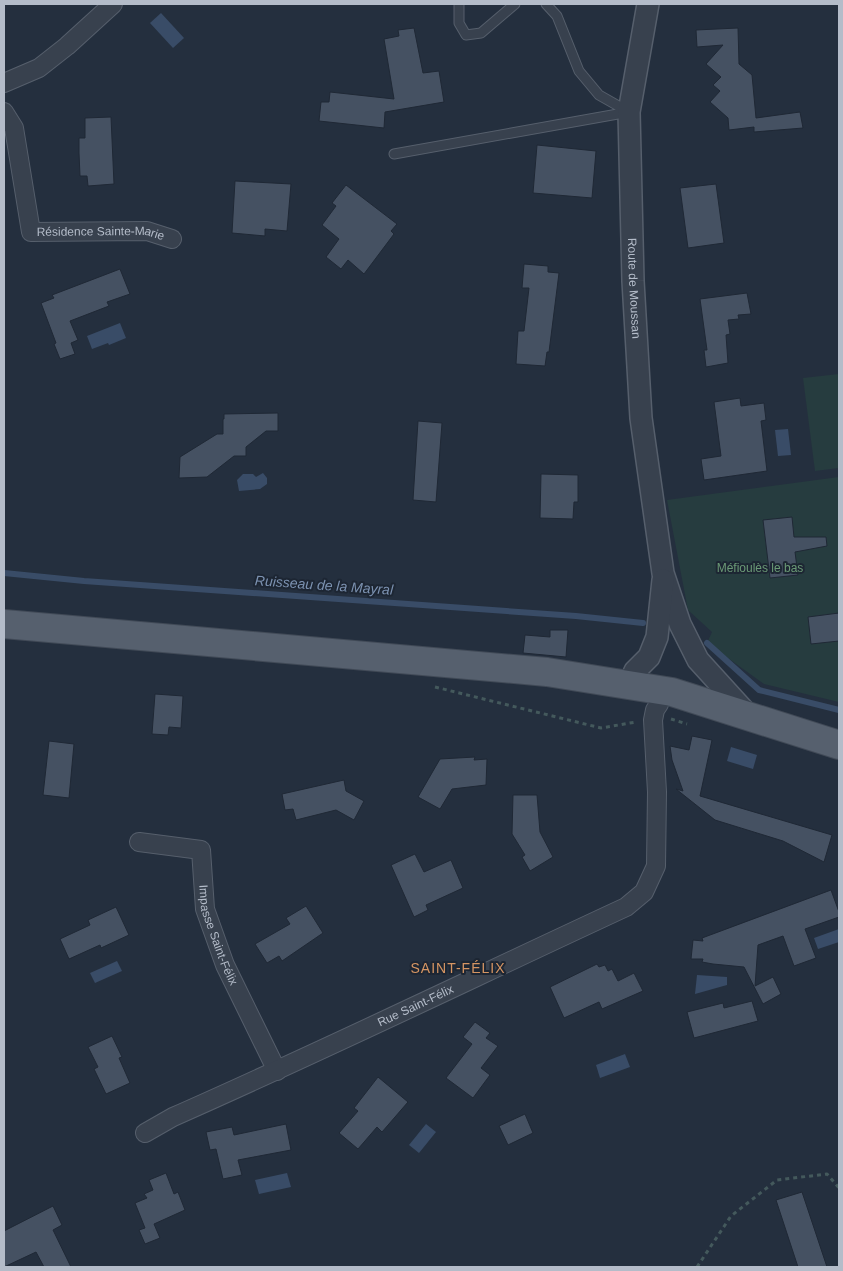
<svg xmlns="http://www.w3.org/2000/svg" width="843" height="1271" viewBox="0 0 843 1271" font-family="Helvetica,sans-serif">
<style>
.green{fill:#263c3f}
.water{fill:#394c67}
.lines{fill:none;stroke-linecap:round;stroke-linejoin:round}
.stream{stroke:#394c67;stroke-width:6}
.building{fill:#455162;stroke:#1f2835}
.service-casing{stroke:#565f6c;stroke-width:11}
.minor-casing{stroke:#565f6c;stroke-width:20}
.tertiary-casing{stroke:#565f6c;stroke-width:24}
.primary-casing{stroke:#414a57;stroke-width:30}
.path{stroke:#44595c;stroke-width:3;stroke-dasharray:4 4;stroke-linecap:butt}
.service{stroke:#38414e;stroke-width:9}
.minor{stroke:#38414e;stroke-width:18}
.tertiary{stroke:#38414e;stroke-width:21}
.primary{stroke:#56606e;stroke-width:28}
.labels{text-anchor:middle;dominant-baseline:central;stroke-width:4;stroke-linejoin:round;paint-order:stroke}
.street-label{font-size:12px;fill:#b4bcc9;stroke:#1d2633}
.park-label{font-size:12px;fill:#6b9a76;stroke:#1d2633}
.water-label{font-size:14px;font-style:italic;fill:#7c92b1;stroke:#1d2633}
.neighbourhood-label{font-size:14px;letter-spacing:1px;fill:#d59563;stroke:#1d2633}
</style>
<rect width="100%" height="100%" fill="#242f3e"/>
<g class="green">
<polygon points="839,374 839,468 815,471 803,378"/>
<polygon points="839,477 839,702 764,684 707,643 712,632 688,610 667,500"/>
</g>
<g class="water">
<polygon points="161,13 184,38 173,48 150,23"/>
<polygon points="120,323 126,338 109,345 108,343 92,349 87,336"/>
<polygon points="788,429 791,455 778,456 775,430"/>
<polygon points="263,473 267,478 267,484 260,489 239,491 237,480 243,474 253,474 256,477"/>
<polygon points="731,747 757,755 753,769 727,761"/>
<polygon points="839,929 839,942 818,949 814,938"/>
<polygon points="117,961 122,971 95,983 90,973"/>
<polygon points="697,975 727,977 727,985 695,994"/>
<polygon points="625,1054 630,1067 600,1078 596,1065"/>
<polygon points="426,1124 436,1132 419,1153 409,1145"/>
<polygon points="287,1173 291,1187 259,1194 255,1180"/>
</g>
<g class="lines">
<g class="stream">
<polyline points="4,573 84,581 576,616 643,623"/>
<polyline points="707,643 759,690 839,710"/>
</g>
</g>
<g class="building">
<polygon points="414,28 423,73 439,71 444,102 385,112 384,128 319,121 321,102 329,102 330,92 394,99 384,39 399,36 398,30"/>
<polygon points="738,28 739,64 752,75 756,118 800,112 803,128 754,132 754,127 729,130 728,118 710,102 720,91 713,85 721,77 706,64 723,45 697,47 696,30"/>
<polygon points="111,117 114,184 88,186 87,176 80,176 79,153 79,138 85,138 85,118"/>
<polygon points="537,145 596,151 592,198 533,193"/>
<polygon points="235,181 291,184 287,231 265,229 265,236 232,233"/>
<polygon points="716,184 724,243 688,248 680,188"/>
<polygon points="346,185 397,224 391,231 394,234 364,274 348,260 341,269 326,257 339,239 322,225 336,206 332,203"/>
<polygon points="524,264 548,266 548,272 559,273 549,352 547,352 545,366 516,364 518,331 524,331 529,288 522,288"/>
<polygon points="120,269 130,294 107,302 109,306 70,321 78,340 71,343 75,354 60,359 54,344 56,343 41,303 54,298 52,295"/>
<polygon points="747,293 751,314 738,315 739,319 728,320 730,334 726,335 728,363 706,367 704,350 707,350 700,299"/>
<polygon points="740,398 741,406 764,403 766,420 761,421 767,471 704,480 701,459 721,456 714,402"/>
<polygon points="278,413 278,431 266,431 246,447 246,456 234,456 207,477 179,478 180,457 217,434 223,434 223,419 224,419 224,414"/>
<polygon points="418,421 442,423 436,502 413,500"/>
<polygon points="541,474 578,475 578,502 574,502 573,519 540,518"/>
<polygon points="792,517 794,537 826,537 827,546 795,552 798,575 770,578 763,520"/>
<polygon points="839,613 839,641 811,644 808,617"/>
<polygon points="550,630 568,630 566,657 523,653 525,635 550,637"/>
<polygon points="155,694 183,696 181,728 169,727 168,735 152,734"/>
<polygon points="692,736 712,740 700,796 832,835 824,862 783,841 715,820 676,789 683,791 672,760 670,746 689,750"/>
<polygon points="49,741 74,744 69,798 43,795"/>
<polygon points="475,757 474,760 487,759 486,785 452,789 440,809 418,797 440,759"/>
<polygon points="344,780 346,791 364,801 354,820 336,810 296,820 293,809 285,810 282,794"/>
<polygon points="513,795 537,795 540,832 553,857 530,871 522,857 525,855 512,834"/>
<polygon points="415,854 424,872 451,860 463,888 426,905 428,910 414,917 391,865"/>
<polygon points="831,890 839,912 839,917 805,929 816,958 794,966 783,936 758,945 755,986 773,977 781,994 763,1004 744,967 713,964 702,962 703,959 691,959 693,940 703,941 702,938"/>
<polygon points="306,906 323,933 282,961 279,956 267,963 255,944 290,924 286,918"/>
<polygon points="116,907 129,935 101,948 100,945 69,959 60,939 90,925 88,920"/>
<polygon points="597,964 599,967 605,965 608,971 612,969 618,981 634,973 643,991 602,1009 599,1002 564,1018 550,987"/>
<polygon points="752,1001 758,1021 694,1038 687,1012 723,1003 724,1008"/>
<polygon points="475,1022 490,1033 486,1038 498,1046 481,1068 490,1075 473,1098 446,1078 472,1044 463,1037"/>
<polygon points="112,1036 122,1057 119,1058 130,1083 106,1094 94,1069 98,1067 88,1047"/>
<polygon points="378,1077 408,1102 382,1132 377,1127 358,1149 339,1133 358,1111 354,1108"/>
<polygon points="525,1114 533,1133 508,1145 499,1126"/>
<polygon points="286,1124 291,1150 238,1160 242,1175 223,1179 216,1149 210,1150 206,1132 232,1127 234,1135"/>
<polygon points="166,1173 174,1194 178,1192 185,1210 154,1224 160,1238 145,1244 139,1230 145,1228 135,1203 147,1198 144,1194 153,1190 149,1180"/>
<polygon points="802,1192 827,1267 798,1267 776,1200"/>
<polygon points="53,1206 62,1225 53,1230 71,1267 44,1267 36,1252 4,1267 4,1231"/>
</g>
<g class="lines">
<defs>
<g id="service">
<polyline points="459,4 459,23 466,35 481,33 515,4"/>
<polyline points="394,154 629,112 599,95 579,71 557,16 546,4"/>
</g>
<g id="minor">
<polyline points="4,83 39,68 67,46 113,4"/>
<path id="s1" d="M4,112L14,128L31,232L147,231L172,239"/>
<path id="s2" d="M139,842L201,850L205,909L225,965L277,1071"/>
<path id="s3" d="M145,1133L173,1117C325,1050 475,977 626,907L644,892L656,866L657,792L653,720L655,710L659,704"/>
</g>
<g id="tertiary">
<path id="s4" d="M648,4L629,112L633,281L641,418L663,573L680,624L698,660L748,715"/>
<polyline points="629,684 635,671 649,657 657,637 663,580"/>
</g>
<polyline id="primary" points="4,624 547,672 672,692 839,745"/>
</defs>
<use href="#service" class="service-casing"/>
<use href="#minor" class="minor-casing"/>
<use href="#tertiary" class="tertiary-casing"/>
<use href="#primary" class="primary-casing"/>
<g class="path">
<polyline points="435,687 601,728 636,722"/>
<polyline points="671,719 687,724"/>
<polyline points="697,1267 731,1216 777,1180 827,1174 839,1188"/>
</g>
<use href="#service" class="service"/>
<use href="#minor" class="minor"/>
<use href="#tertiary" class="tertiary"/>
<use href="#primary" class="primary"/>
</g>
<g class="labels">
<g class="street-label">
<text stroke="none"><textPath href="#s1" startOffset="194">Résidence Sainte-Marie</textPath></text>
<text stroke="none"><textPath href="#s4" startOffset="286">Route de Moussan</textPath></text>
<text stroke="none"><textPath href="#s2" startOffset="150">Impasse Saint-Félix</textPath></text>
<text stroke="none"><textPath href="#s3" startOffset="299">Rue Saint-Félix</textPath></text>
</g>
<g class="park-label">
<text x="760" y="568">Méfioulès le bas</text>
</g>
<g class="water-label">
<text transform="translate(324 585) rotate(4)">Ruisseau de la Mayral</text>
</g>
<g class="neighbourhood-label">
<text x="458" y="968">SAINT-FÉLIX</text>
</g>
</g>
<rect width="843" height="1271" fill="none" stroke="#b4bcc9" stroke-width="10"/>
</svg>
